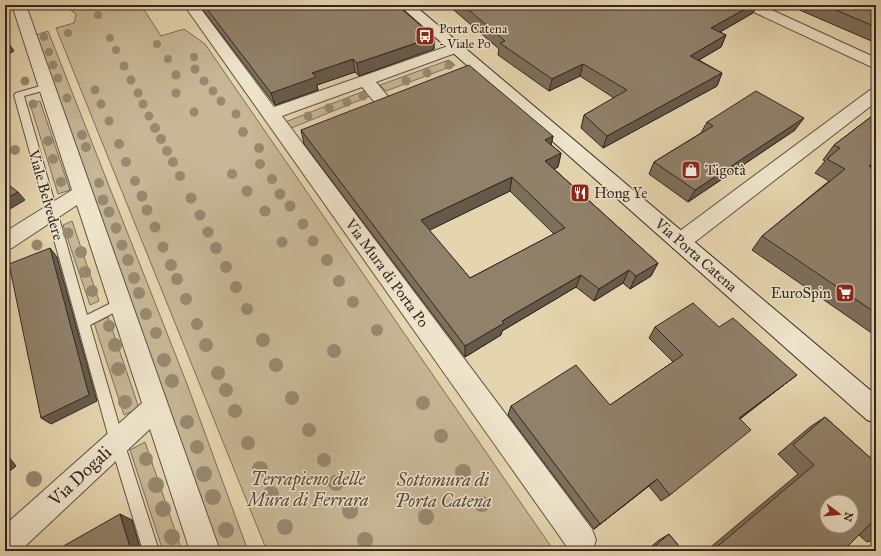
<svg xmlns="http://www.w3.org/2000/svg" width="881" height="556" viewBox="0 0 881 556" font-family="'IM FELL Great Primer',serif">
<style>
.green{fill:#c7b796;stroke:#7e6e5b}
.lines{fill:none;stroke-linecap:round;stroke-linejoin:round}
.lane-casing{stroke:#605144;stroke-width:2}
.street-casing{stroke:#605144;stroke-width:2}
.secondary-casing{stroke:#342520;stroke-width:2}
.lane{fill:#eee4ca;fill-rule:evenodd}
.street{fill:#eee4ca;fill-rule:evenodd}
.secondary{fill:#eee4ca;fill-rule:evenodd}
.tree{fill:#988970}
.wall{fill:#7c6f5b;stroke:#342520;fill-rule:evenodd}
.shaded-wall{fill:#655a4a;stroke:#342520}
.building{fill:#90816a;stroke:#342520;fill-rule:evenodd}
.labels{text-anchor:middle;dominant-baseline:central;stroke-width:3;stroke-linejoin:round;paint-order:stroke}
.far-poi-label{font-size:13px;fill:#342520;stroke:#eee4ca;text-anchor:start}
.poi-label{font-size:15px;fill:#342520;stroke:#eee4ca;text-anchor:start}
.street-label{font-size:15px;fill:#342520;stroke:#eee4ca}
.near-street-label{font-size:18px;fill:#342520;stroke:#eee4ca}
.near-park-label{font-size:18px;font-style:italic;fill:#594a3e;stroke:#eee4ca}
</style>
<rect width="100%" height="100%" fill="#e5d5ae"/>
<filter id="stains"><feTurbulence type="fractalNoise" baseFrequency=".005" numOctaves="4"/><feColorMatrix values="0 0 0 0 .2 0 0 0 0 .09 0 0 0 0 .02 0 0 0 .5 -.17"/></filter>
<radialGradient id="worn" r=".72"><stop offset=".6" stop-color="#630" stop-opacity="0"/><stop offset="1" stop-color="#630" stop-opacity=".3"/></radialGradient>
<g class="green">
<polygon points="64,5 141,5 161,36 184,29 205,44 554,551 267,551 56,28 74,23 76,14"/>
<polygon points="48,31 187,384 248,551 217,551 36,35"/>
<polygon points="449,60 455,65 386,91 380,85"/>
<polygon points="364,91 370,96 289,129 283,123"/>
<polygon points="40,101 70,190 58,194 30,104"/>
<polygon points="72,221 99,301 90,305 63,225"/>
<polygon points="108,317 139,408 124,415 94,323"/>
<polygon points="145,442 182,551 163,551 130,450"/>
</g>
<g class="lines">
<defs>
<polygon id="lane" points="47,84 50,85 51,87 50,89 24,96 87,315 121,298 125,299 127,303 125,307 90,325 124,442 159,551 143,551 110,442 14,95 16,93"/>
<g id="street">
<polygon points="15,5 25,5 27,8 220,551 190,551 150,429 20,551 5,551 5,525 142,403 77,205 12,248 5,250 5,232 72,190 13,8"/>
<path d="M184,5H198L274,107L451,45L456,43L461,45L464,48L461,51L376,82L394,104L392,108C378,111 371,97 362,87L282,116L592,529L596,540L592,551H570Z"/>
<polygon points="743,5 761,5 876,58 876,69 745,8"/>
<polygon points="876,89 876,102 687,248 680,250 673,248 670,242 673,236 870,90"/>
</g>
<polygon id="secondary" points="399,5 414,5 876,395 876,423 867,420"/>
</defs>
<use href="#lane" class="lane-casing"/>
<use href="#street" class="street-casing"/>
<use href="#secondary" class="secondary-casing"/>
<use href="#lane" class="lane"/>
<use href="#street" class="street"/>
<use href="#secondary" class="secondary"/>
</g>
<g class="tree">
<circle cx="98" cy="15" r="4"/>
<circle cx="68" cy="33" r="4"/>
<circle cx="44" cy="37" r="4"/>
<circle cx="110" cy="38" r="4"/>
<circle cx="157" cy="44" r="4"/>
<circle cx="116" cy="50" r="4"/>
<circle cx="49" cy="52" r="4"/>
<circle cx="194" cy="57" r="4"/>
<circle cx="168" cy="59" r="4"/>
<circle cx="53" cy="65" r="4.5"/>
<circle cx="449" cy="65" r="4.5"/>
<circle cx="124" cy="66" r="4.5"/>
<circle cx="195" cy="69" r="4.5"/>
<circle cx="427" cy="73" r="4.5"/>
<circle cx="176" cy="75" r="4.5"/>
<circle cx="58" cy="78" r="4.5"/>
<circle cx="131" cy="80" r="4.5"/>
<circle cx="25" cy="81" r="4.5"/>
<circle cx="204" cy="81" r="4.5"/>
<circle cx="406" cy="81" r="4.5"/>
<circle cx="95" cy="90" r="4.5"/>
<circle cx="213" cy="91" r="4.5"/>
<circle cx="138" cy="93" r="4.5"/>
<circle cx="176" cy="93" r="4.5"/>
<circle cx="363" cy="96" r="4.5"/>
<circle cx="67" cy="98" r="4.5"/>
<circle cx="221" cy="101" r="4.5"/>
<circle cx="347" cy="102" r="4.5"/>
<circle cx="33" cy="104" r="4.5"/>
<circle cx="101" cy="104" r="4.5"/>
<circle cx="143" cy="104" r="4.5"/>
<circle cx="329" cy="108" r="4.5"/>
<circle cx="194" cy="112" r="4.5"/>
<circle cx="236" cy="114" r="4.5"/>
<circle cx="149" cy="116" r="4.5"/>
<circle cx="308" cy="116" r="4.5"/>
<circle cx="109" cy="121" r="4.5"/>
<circle cx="155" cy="128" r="5"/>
<circle cx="243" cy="132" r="5"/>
<circle cx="82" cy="135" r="5"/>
<circle cx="161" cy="139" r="5"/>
<circle cx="48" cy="141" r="5"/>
<circle cx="119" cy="144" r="5"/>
<circle cx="86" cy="147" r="5"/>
<circle cx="259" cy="148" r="5"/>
<circle cx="15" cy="150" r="5"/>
<circle cx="167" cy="151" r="5"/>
<circle cx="53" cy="159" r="5"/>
<circle cx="126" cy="162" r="5"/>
<circle cx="173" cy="162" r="5"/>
<circle cx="260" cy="164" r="5"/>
<circle cx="232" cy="174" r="5"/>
<circle cx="180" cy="176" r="5"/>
<circle cx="272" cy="179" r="5"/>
<circle cx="135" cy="181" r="5"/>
<circle cx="61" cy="182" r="5"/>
<circle cx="99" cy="183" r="5"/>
<circle cx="247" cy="191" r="5.5"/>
<circle cx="280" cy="194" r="5.5"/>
<circle cx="142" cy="196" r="5.5"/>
<circle cx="191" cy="198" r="5.5"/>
<circle cx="103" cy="200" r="5.5"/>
<circle cx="290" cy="206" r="5.5"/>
<circle cx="147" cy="210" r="5.5"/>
<circle cx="265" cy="211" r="5.5"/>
<circle cx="109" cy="212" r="5.5"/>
<circle cx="200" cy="215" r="5.5"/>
<circle cx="303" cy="224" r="5.5"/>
<circle cx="155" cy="227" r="5.5"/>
<circle cx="116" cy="228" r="5.5"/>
<circle cx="208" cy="232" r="5.5"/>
<circle cx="68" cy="233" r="5.5"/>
<circle cx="313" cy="241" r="5.5"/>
<circle cx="282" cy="242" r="5.5"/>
<circle cx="37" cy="245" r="5.5"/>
<circle cx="122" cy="245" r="5.5"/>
<circle cx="163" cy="247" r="5.5"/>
<circle cx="216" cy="248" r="6"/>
<circle cx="81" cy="252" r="6"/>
<circle cx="128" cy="260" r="6"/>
<circle cx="327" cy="260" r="6"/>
<circle cx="171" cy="265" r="6"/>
<circle cx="226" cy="267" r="6"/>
<circle cx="85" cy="272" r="6"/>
<circle cx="134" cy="278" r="6"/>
<circle cx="177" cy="279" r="6"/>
<circle cx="339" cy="281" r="6"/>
<circle cx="236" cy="287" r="6"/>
<circle cx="92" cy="291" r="6"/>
<circle cx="139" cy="293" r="6"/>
<circle cx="186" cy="299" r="6"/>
<circle cx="353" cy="302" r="6"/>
<circle cx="247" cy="309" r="6"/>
<circle cx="146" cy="314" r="6"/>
<circle cx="197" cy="324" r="6"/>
<circle cx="109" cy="326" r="6"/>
<circle cx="377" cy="330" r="6"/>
<circle cx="156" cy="333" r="6"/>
<circle cx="263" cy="340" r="7"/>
<circle cx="115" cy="345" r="7"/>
<circle cx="206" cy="345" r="7"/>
<circle cx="334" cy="351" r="7"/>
<circle cx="164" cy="360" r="7"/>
<circle cx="276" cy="365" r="7"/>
<circle cx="118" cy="369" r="7"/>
<circle cx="218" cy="373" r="7"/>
<circle cx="172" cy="381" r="7"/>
<circle cx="226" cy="390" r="7"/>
<circle cx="292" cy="398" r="7"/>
<circle cx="125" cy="402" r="7"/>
<circle cx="423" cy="403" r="7"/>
<circle cx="235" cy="411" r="7"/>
<circle cx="187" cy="422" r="7"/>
<circle cx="309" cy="430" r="7"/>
<circle cx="441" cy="436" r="7"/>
<circle cx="248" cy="443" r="7"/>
<circle cx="197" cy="447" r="7"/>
<circle cx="146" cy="459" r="7"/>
<circle cx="324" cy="460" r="7"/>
<circle cx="260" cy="469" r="8"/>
<circle cx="463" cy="472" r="8"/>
<circle cx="204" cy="474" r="8"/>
<circle cx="34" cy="479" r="8"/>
<circle cx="336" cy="483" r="8"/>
<circle cx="156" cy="485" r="8"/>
<circle cx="271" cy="494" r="8"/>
<circle cx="213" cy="497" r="8"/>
<circle cx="482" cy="504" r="8"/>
<circle cx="163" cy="509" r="8"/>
<circle cx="350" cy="511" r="8"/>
<circle cx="426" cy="517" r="8"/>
<circle cx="285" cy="527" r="8"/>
<circle cx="226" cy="530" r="8"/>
<circle cx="172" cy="537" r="8"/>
<circle cx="365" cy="540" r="8"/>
</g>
<g class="wall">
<polygon points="199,5 401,5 401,8 434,37 434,49 359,76 355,72 317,85 318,90 275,105"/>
<polygon points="448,5 757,5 753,13 720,32 726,35 721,47 699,60 722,73 717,86 603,148 581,128 584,115 614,98 580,76 549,91 498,55 499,49"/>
<polygon points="788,5 876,5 876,43"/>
<polygon points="876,113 876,164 872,168 876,170 876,336 752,250 762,236 829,181 815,173 825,161 823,160 834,145"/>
<polygon points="707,122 795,130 688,202 649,174 654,162 701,133"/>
<path d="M301,130L553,136L551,145L561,153L558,167L554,169L658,263L651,276L630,289L623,283L594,301L576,287L502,331L501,335L465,357L304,144ZM510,191L554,234L470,278L429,230Z"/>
<polygon points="655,327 719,327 785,384 740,419 670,495 661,501 649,486 594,529 508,415 511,406 610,405 673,362 649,338"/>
<polygon points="825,417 876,463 876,539 867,542 859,535 843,551 706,551 798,474 778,454 810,427"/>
<polygon points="669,534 683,551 646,551 659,540"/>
</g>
<g class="shaded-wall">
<polygon points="752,5 757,5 753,13 706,40 711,28"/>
<polygon points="726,35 721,47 685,68 690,56"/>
<polygon points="434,37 434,49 359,76 357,63"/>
<polygon points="5,38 14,51 5,56"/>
<polygon points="353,59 355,72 317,85 318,90 275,105 271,93 312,73"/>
<polygon points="583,64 580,76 549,91 552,79"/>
<polygon points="722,73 717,86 603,148 607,136"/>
<polygon points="804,118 795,130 688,202 695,190"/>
<polygon points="553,136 550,150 545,140"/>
<polygon points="561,153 558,167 542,175 545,161"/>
<polygon points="876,160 876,164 856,181 869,166"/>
<polygon points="512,177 510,191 422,234 421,220"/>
<polygon points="18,192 25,200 5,212 5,199"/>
<polygon points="50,248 57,257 97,401 51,424 41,418"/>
<polygon points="658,263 651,276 630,289 636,276"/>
<polygon points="629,270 623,283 594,301 599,289"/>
<polygon points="581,275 576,287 502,331 501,335 465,357 465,346 502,321"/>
<polygon points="797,375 785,384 729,427 739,418"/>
<polygon points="5,452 16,466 5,475"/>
<polygon points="657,479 649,486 594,529 600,524"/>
<polygon points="120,514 132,520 141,551 130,547"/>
<polygon points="132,548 140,551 133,551"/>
</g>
<g class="building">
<polygon points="204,5 397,5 434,37 357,63 353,59 312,73 316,77 271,93"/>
<polygon points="463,5 752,5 711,28 726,35 690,56 722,73 607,136 584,115 627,90 583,64 552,79 500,43 505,41"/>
<polygon points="824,5 876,5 876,27"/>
<path d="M469,65L553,136L545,140L561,153L545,161L658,263L636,276L629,270L599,289L581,275L502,321L504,323L465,346L301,130ZM512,177L565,228L470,278L421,220Z"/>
<polygon points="756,91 804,118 695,190 654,162 713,126 707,122"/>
<polygon points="876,113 876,160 869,166 876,170 876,313 762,236 845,169 827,159 840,148 834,145"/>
<polygon points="5,182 18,192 5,199"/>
<polygon points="50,248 89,395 41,418 9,264"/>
<polygon points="693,303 719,327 733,318 797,375 739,418 751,430 670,495 657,479 600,524 511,406 576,365 610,405 683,355 655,327"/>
<path d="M825,417L876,463V526L872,522L843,551H712L814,465L793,445ZM827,502H851V526H827Z"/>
<polygon points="120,514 130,547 132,548 133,551 60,551 60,548"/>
<polygon points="669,534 683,551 649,551"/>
</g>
<defs>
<symbol id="bus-square" viewBox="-11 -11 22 22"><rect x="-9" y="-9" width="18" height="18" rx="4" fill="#8f2418" stroke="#eee4ca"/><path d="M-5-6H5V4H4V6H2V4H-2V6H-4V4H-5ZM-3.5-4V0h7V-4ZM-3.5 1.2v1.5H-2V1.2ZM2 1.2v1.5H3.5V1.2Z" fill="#fff"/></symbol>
<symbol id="shop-square" viewBox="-11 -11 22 22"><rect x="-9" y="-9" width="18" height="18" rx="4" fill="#8f2418" stroke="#eee4ca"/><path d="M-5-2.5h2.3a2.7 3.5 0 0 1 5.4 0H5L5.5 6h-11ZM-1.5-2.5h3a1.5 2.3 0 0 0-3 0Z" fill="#fff"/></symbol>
<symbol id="restaurant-square" viewBox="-11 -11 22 22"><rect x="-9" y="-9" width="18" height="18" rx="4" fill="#8f2418" stroke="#eee4ca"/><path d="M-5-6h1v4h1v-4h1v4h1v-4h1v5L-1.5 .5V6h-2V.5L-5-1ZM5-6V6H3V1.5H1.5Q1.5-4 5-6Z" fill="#fff"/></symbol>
<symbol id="supermarket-square" viewBox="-11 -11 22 22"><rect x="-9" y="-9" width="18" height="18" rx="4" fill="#8f2418" stroke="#eee4ca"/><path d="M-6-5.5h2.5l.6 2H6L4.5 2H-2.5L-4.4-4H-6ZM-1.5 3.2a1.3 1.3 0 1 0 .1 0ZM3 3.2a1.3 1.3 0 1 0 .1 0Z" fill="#fff"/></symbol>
</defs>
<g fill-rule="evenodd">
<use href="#bus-square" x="414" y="25" width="22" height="22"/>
<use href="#shop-square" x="680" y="159" width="22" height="22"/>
<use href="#restaurant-square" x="569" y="182" width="22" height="22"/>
<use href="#supermarket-square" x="834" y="282" width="22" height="22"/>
</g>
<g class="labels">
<g class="far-poi-label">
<text x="439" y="29">Porta Catena<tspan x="439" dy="15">- Viale Po</tspan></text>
</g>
<g class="poi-label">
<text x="705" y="170">Tigotà</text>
<text x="594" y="193">Hong Ye</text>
<text x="831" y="293" text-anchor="end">EuroSpin</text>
</g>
<g class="street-label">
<text transform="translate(46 195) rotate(74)">Viale Belvedere</text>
<text transform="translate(696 255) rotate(41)">Via Porta Catena</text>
<text transform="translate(387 273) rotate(54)">Via Mura di Porta Po</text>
</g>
<g class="near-street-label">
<text transform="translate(80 476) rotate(-43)">Via Dogali</text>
</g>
<g class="near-park-label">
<text x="308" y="479">Terrapieno delle<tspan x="308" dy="21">Mura di Ferrara</tspan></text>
<text x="443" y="480">Sottomura di<tspan x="443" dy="21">Porta Catena</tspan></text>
</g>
</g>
<rect width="881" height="556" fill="none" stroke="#e5d5ae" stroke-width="20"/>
<rect x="6" y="6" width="869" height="544" fill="none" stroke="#342520" stroke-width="2"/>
<rect x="10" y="10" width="861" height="536" fill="none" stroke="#342520"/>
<g transform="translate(839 514) rotate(106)"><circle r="19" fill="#eee4ca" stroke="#a49886"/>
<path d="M0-3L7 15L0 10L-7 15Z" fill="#8f2418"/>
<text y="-6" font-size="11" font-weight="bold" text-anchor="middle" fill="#342520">N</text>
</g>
<rect width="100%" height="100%" filter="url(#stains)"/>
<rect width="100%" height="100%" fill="url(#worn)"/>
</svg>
